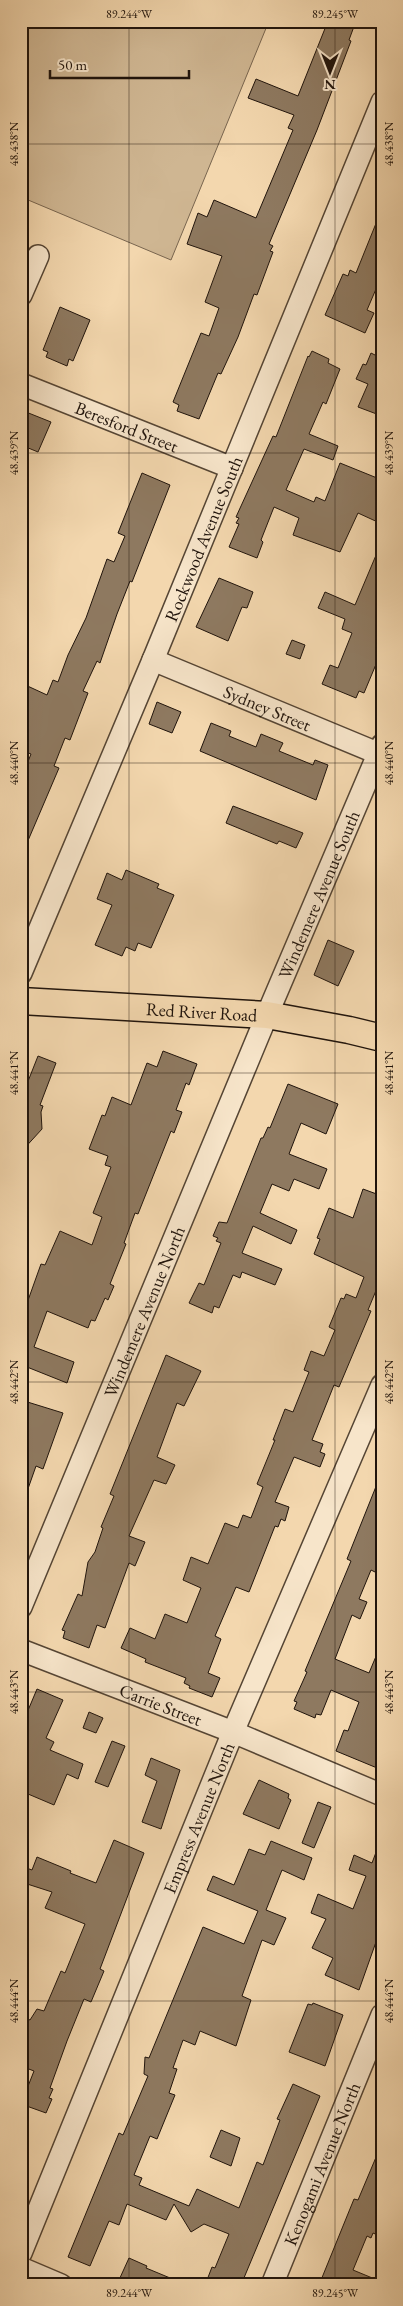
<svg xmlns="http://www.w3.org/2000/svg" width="403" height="2306" viewBox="0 0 403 2306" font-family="'EB Garamond',serif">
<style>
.green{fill:#cfb692;stroke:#78654f}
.building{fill:#8e7960;stroke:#20140c}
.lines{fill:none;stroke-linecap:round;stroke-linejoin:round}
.minor-casing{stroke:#554534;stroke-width:24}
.major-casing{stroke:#20140c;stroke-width:29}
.minor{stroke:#f7e5ca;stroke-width:21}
.major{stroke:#f3d7ae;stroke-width:26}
.ticks{fill:none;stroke:#20140c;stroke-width:1;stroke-opacity:0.45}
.labels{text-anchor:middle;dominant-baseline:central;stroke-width:4;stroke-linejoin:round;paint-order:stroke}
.street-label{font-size:18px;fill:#20140c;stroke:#f7e5ca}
.neatline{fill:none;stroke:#20140c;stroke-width:2}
.ticks-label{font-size:12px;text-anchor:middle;fill:#20140c}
</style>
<rect width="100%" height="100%" fill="#f3d7ae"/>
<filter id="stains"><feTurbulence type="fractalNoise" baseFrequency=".004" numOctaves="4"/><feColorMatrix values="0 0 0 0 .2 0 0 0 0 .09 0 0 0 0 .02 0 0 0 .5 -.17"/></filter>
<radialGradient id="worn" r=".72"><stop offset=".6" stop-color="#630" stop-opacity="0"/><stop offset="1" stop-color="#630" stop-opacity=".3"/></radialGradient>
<polygon class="green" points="21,21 269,21 171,260 21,197"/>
<g class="building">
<polygon points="328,21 356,21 349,40 351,41 317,130 269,244 273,246 270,251 273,252 257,295 254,294 238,337 221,374 218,373 199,419 177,411 179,405 173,402 201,333 209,336 219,308 205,302 222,256 187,244 198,213 207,217 214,200 256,218 293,130 288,128 294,115 248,98 256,79 298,96"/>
<polygon points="381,211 382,275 367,310 374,313 365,333 325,315 343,274 348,276 350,270 356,273"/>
<polygon points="60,307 90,320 73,361 69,359 67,366 46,357 48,352 43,350"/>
<polygon points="312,351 329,359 328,363 340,369 326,404 323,402 309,434 338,446 333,460 304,449 286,490 314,502 316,497 325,501 340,463 382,480 382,524 358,513 340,552 293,535 299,518 274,507 261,540 263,542 257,558 229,547 239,524 236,523 239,518 236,517 273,436 276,437 308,356 309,357"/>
<polygon points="381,351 382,351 382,416 358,407 368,384 356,379 363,364 366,365 371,353 379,357"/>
<polygon points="21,410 51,422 38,452 21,445"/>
<polygon points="142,473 170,485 132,582 130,581 117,614 100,663 97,661 83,691 88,693 83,706 70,740 65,738 54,766 59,768 21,857 21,779 31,754 21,750 21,683 47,695 53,680 58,682 68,655 86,618 107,559 114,562 125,536 118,533"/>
<polygon points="382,541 382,650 364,693 359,691 356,698 322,684 330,665 338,668 352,633 342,629 345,619 318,608 325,592 355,605"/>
<polygon points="219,578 253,592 247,608 242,607 228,641 196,627"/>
<polygon points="292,640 305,645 300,659 286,654"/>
<polygon points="157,702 181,712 172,733 149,724"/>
<polygon points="211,723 231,731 229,736 256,747 261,734 283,743 279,751 313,765 315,760 328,765 316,800 200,751"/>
<polygon points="233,806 303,833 296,848 279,841 277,844 226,823"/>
<polygon points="126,870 159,884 157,888 174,895 151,948 138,943 135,951 126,947 122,956 95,945 112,905 97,899 107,873 122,880"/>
<polygon points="328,940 354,951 338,986 314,975"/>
<polygon points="163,1051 197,1064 189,1085 186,1083 176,1110 182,1112 174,1133 171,1131 138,1214 135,1213 124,1243 126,1244 110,1284 114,1286 108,1300 105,1298 95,1321 91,1320 88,1328 47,1311 34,1347 74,1362 67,1383 27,1367 23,1378 21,1378 21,1320 41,1264 45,1265 60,1231 92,1245 102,1217 93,1213 111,1167 105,1165 108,1156 89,1149 102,1115 105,1116 112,1097 131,1105 147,1063 157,1067"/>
<polygon points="38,1056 56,1063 40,1105 43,1106 41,1112 42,1129 21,1152 21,1099"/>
<polygon points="288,1084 338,1104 326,1134 301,1123 289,1154 327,1169 319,1189 294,1179 289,1191 272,1184 260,1213 297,1230 291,1244 253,1226 242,1253 282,1269 275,1285 242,1272 240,1278 233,1275 219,1308 214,1306 212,1313 189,1303 199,1283 204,1285 221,1243 216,1241 218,1238 213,1236 219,1222 227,1223 261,1138 263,1138 268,1127 270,1128"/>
<polygon points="363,1189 382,1196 382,1276 368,1310 371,1311 339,1387 334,1385 312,1440 323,1444 320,1452 325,1454 320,1467 294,1457 275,1502 289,1507 285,1521 281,1519 278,1527 275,1526 249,1592 236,1587 215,1636 221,1639 208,1673 220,1678 212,1697 189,1688 190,1686 184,1683 186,1678 145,1662 146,1659 121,1648 130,1628 155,1639 165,1614 187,1623 201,1588 183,1580 191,1557 208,1564 225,1523 238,1528 243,1515 251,1518 263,1487 257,1484 275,1440 273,1440 285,1409 293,1412 309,1372 304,1370 311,1351 324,1356 335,1330 329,1327 341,1298 344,1299 346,1294 356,1298 364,1277 314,1254 320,1239 317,1238 329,1208 353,1218"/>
<polygon points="166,1355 201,1371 184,1406 177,1403 157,1457 175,1465 166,1484 154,1480 129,1536 145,1542 135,1566 129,1563 105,1628 97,1625 89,1648 63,1638 65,1631 62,1630 78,1594 82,1596 88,1562 95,1552 103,1528 101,1527 114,1496 110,1494"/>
<polygon points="21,1400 63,1413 43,1469 36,1466 23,1503"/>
<polygon points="381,1474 382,1563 377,1573 371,1570 359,1599 367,1602 360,1619 352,1615 335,1659 369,1673 382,1642 382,1770 336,1751 344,1730 348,1731 359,1702 331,1690 321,1715 316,1714 315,1718 294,1709 297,1702 294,1701 307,1672 305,1671 351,1561 347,1559"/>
<polygon points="37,1689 63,1700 46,1738 54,1742 50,1750 83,1764 78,1779 67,1774 54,1805 21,1791 21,1727"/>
<polygon points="89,1712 103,1718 96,1733 83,1728"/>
<polygon points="112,1741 125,1746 108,1787 95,1782"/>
<polygon points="151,1758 180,1770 161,1829 142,1822 157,1781 145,1775"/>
<polygon points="259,1780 289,1794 288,1798 291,1800 279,1829 243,1814"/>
<polygon points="318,1802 331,1807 314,1848 302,1843"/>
<polygon points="381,1839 382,1925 359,1990 325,1975 333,1958 312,1948 326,1919 311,1913 318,1894 353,1909 366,1876 349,1870 354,1855 372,1863"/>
<polygon points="114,1840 144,1853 100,1969 104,1971 91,2002 84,1999 67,2041 50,2088 53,2089 49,2098 52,2099 46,2113 21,2104 34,2071 21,2066 21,2028 25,2018 30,2020 37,2009 44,2011 61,1971 65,1973 85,1924 45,1908 52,1892 21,1882 21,1866 32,1870 37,1857 71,1871 70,1873 96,1883"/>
<polygon points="271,1841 312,1858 304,1880 282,1870 266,1910 286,1918 274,1945 262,1940 242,1996 251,2000 236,2046 200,2031 195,2045 183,2040 173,2068 177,2069 169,2093 175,2095 157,2139 150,2136 134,2175 142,2178 139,2185 189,2206 197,2189 239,2208 257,2162 263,2165 280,2120 277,2119 293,2084 320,2096 241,2285 219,2285 207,2280 212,2267 215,2268 229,2234 204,2224 191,2232 174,2204 166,2220 127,2204 119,2225 109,2221 90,2266 68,2257 119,2133 123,2135 148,2076 144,2074 145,2057 149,2058 203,1927 244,1944 258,1911 207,1890 213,1876 234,1885 249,1849 265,1855"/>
<polygon points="313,2003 343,2015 325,2066 289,2052 308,2004 312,2005"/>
<polygon points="221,2130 240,2138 231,2166 210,2157"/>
<polygon points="382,2143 382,2237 373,2233 371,2238 367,2236 353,2270 382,2282 382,2285 319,2285 354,2199 358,2200"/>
<polygon points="129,2258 147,2266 146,2268 187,2285 129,2285 119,2280"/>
</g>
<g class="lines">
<defs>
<g id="minor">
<polyline points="21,295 38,256"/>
<path id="s1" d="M21,384L232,468"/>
<path id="s2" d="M153,660L382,755"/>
<path id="s3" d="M21,973L153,660L382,102"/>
<path id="s4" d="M21,1607L267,1015L382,745"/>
<path id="s5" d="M21,1650L233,1732L382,1795"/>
<path id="s6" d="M21,2253L233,1732L382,1385"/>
<polyline points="21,2268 61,2285"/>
<path id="s7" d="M272,2285L382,2015"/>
</g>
<g id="major">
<path id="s8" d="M21,1001L267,1015L349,1030L382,1038"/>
</g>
</defs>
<use href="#minor" class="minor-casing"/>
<use href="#major" class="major-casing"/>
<use href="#minor" class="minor"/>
<use href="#major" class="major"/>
</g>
<path class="ticks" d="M129,21V2285M335,21V2285M21,144H382M21,453H382M21,763H382M21,1073H382M21,1382H382M21,1692H382M21,2001H382"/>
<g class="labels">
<g class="street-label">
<text stroke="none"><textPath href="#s1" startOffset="114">Beresford Street</textPath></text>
<text stroke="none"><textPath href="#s3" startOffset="471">Rockwood Avenue South</textPath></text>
<text stroke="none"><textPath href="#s2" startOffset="124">Sydney Street</textPath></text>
<text stroke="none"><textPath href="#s4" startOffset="772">Windemere Avenue South</textPath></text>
<text stroke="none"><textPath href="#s8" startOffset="181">Red River Road</textPath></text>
<text stroke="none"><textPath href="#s4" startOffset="320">Windemere Avenue North</textPath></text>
<text stroke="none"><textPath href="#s5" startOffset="150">Carrie Street</textPath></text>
<text stroke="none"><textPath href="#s6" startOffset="470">Empress Avenue North</textPath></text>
<text stroke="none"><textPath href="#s7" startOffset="131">Kenogami Avenue North</textPath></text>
</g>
</g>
<rect width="403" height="2306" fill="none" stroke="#f3d7ae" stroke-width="55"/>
<g transform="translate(330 72) rotate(180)" stroke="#f7e5ca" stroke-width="4" paint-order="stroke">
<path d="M0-4L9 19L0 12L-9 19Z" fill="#20140c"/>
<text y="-8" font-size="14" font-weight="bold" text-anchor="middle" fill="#20140c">N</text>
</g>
<path d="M50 70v8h139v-8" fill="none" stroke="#20140c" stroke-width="2.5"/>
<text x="58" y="70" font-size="15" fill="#20140c" stroke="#f7e5ca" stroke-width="4" paint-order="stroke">50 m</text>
<rect x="28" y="28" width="348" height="2250" class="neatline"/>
<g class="ticks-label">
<text x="129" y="18">89.244°W</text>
<text x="335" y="18">89.245°W</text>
<text transform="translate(389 144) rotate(-90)" y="4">48.438°N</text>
<text transform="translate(14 144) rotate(-90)" y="4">48.438°N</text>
<text transform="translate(14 453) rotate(-90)" y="4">48.439°N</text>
<text transform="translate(389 453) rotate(-90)" y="4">48.439°N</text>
<text transform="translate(14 763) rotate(-90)" y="4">48.440°N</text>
<text transform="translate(389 763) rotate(-90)" y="4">48.440°N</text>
<text transform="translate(14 1073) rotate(-90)" y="4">48.441°N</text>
<text transform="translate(389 1073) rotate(-90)" y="4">48.441°N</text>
<text transform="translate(389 1382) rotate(-90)" y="4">48.442°N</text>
<text transform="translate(14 1382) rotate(-90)" y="4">48.442°N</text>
<text transform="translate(389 1692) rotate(-90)" y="4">48.443°N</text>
<text transform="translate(14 1692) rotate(-90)" y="4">48.443°N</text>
<text transform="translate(14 2001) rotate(-90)" y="4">48.444°N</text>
<text transform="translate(389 2001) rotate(-90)" y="4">48.444°N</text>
<text x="129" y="2297">89.244°W</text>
<text x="335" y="2297">89.245°W</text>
</g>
<rect width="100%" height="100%" filter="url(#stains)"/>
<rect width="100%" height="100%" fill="url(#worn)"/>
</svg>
